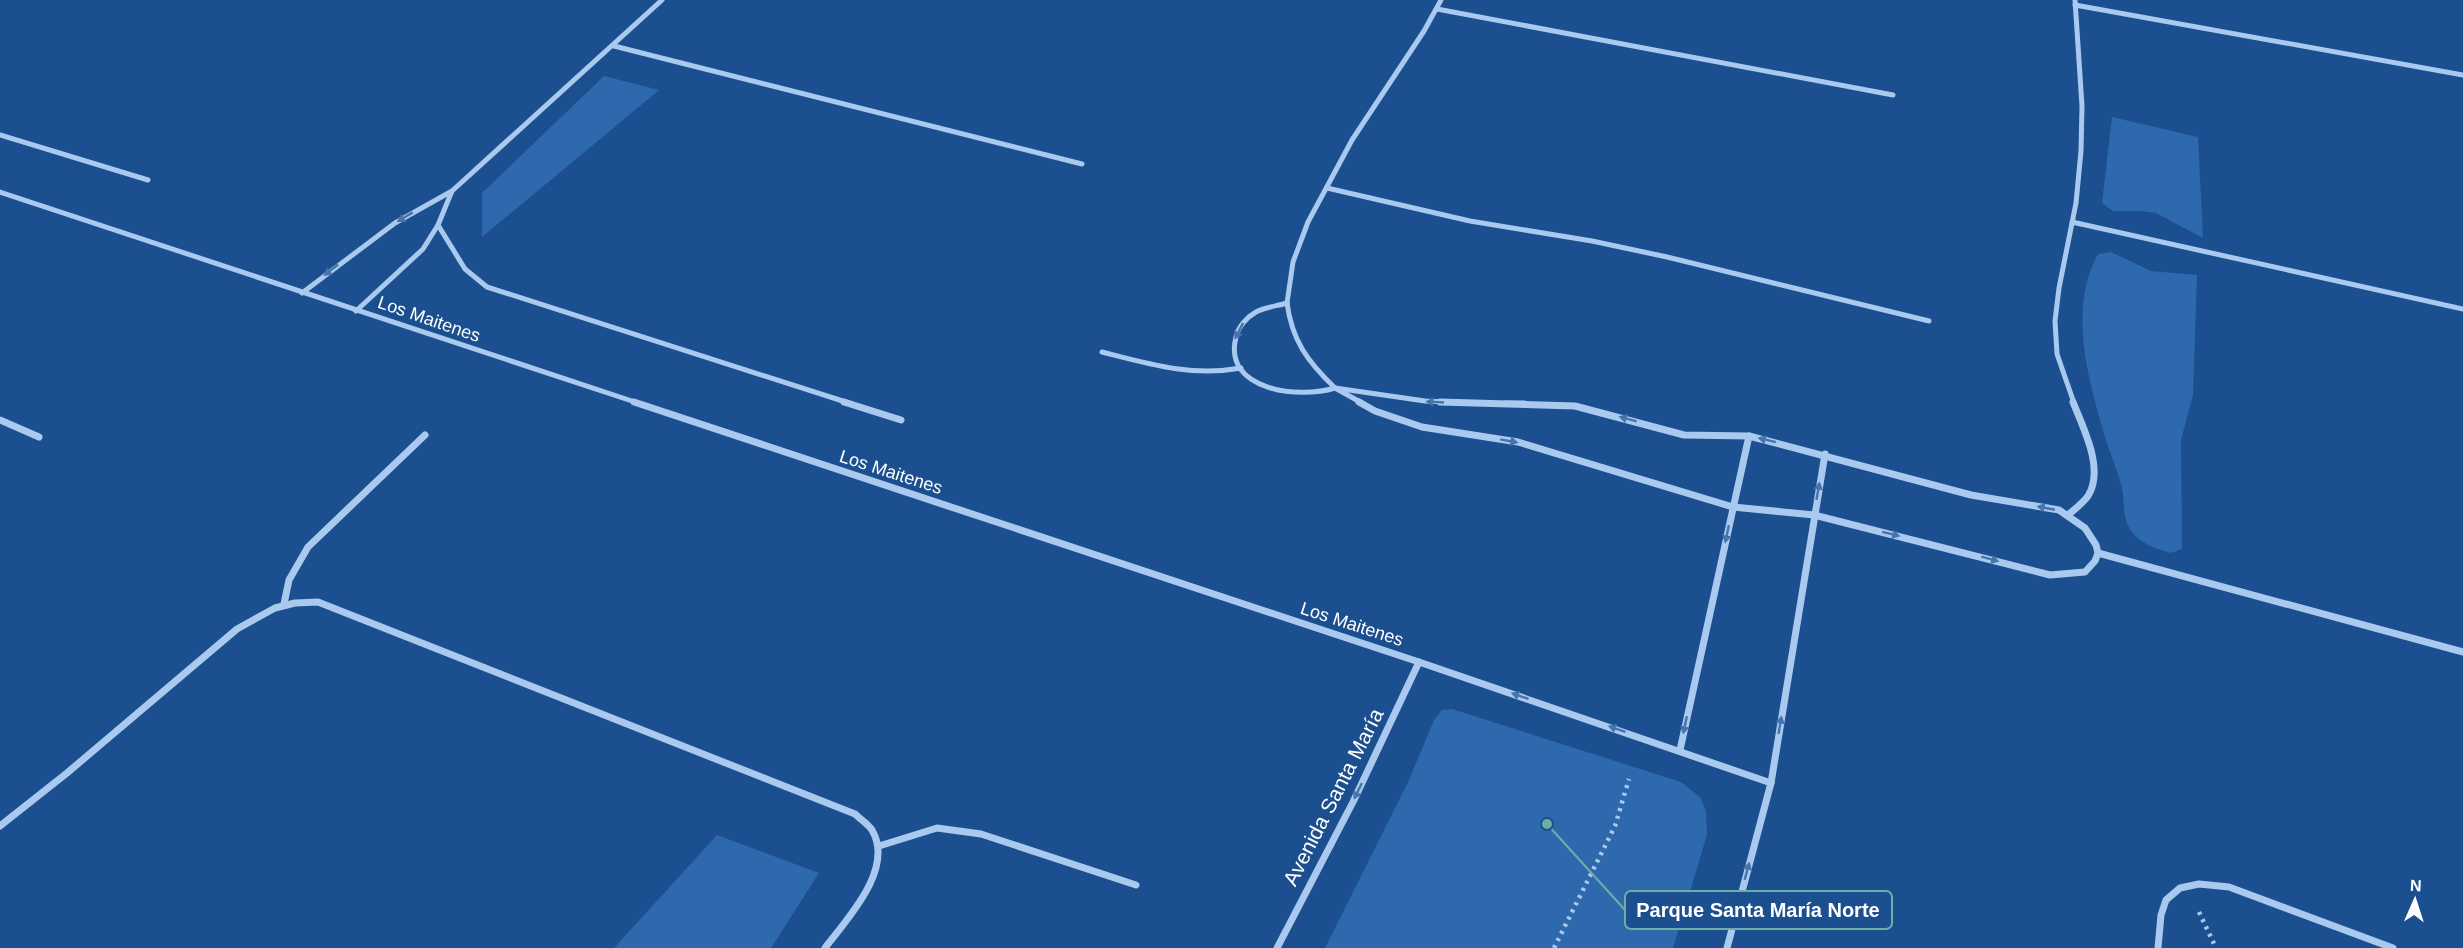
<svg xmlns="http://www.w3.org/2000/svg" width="2463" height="948" viewBox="0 0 2463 948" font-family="Arial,sans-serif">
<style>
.green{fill:#2e69ad}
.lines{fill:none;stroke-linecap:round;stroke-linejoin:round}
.path{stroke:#a9c9ee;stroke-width:4.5;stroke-dasharray:3 5;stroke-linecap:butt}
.street-far1{stroke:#a9c9ee;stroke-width:5}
.street{stroke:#a9c9ee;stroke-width:7}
.oneway{fill:#4674ac}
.labels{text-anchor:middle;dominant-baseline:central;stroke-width:6;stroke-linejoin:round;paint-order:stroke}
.street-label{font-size:18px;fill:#fff;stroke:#1b4f8f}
.near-street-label{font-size:21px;fill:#fff;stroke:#1b4f8f}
.leader{fill:none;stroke:#6fada8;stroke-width:2}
.callout-dot{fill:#6fada8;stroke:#1b4f8f;stroke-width:2}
.callout{fill:#1b4f8f;stroke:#6fada8;stroke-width:2}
.callout-label{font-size:20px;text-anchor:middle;font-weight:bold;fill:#fff}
</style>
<rect width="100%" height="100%" fill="#1b4f8f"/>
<g class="green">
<polygon points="604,76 659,90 482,237 482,193"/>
<polygon points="2112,117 2198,137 2203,238 2156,213 2141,211 2113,211 2102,203"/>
<path d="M2111,252L2151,271L2197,275L2193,395L2181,440L2182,549L2171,553C2156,549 2141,544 2132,532C2122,519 2125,503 2122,488C2118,472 2111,456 2106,440C2089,383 2067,310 2098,254Z"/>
<polygon points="1452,709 1681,782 1701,798 1706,812 1707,835 1673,948 1325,948 1409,780 1434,720 1442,710"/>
<polygon points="717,835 819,873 771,948 614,948"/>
</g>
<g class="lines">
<g class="path">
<polyline points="2199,912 2216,948"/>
<polyline points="1554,948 1615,826 1629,779"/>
</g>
<g class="street-far1">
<polyline points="2075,5 2463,75"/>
<polyline points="1437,9 1893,95"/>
<polyline points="614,46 1082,164"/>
<polyline points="0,135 148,180"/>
<polyline points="1327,188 1470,221 1592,241 1667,257 1929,321"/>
<polyline points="0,192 638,403"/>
<polyline points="2072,222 2463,309"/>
<polyline points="438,225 465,269 487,287 849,403"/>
<polyline points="302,293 395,223 452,191 662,0"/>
<path d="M1287,303C1292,341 1308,362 1335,388"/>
<path d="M1287,303C1277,306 1265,307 1256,312C1247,317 1238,327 1236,337C1222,391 1300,399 1335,388"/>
<polyline points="1287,303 1293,262 1308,222 1352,140 1424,31 1441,0"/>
<polyline points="356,311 423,249 438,225 452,191"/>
<path d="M1102,352C1149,364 1192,377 1241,368"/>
<polyline points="1335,388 1425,401 1466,403"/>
<polyline points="1335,388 1362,403"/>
<polyline points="1505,403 1525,403"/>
<polyline points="2074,403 2057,354 2055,321 2059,288 2076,203 2081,151 2082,106 2075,0"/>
</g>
<g class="street">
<polyline points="634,402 1419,662 1771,783"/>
<polyline points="844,402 901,420"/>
<polyline points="1359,402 1375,411 1422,427 1518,442 1733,507 1814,515 2050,575 2085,572 2095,561 2098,553 2096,545 2085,528 2059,510 1971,495 1749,436 1684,435 1575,406 1440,402"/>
<polyline points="0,420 39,437"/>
<path d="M2068,515C2075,509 2083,503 2088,496C2105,469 2083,428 2073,402"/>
<polyline points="2098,553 2463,652"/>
<polyline points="284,604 289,580 308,547 425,435"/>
<polyline points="1680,750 1749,436"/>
<path d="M0,826L67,773L237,629L275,608L295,603L318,602L855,814C860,819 868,824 872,830C895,869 847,919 825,948"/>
<polyline points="879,846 937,828 981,834 1136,885"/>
<polyline points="1277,948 1353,802 1419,662"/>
<polyline points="1727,948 1771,783 1825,454"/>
<polyline points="2158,948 2161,915 2166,900 2180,888 2199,884 2229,887 2393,948"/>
</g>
</g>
<defs><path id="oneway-solid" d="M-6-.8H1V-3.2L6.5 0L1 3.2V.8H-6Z" transform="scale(1.5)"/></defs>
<g class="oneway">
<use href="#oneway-solid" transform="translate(405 217) rotate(149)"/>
<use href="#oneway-solid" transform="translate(331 270) rotate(142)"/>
<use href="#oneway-solid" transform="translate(1239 331) rotate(117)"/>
<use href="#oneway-solid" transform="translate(1435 402) rotate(-177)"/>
<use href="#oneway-solid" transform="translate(1628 419) rotate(-165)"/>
<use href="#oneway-solid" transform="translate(1767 440) rotate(-166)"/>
<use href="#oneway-solid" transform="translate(1509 441) rotate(10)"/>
<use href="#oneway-solid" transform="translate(1818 491) rotate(-80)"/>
<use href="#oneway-solid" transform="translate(2046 508) rotate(-169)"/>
<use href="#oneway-solid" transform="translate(1727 534) rotate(102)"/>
<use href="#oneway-solid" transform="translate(1891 534) rotate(14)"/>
<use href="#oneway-solid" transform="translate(1990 559) rotate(15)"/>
<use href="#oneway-solid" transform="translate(1520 696) rotate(-161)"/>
<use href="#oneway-solid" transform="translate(1685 725) rotate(102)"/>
<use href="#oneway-solid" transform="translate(1780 725) rotate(-81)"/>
<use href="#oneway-solid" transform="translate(1617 729) rotate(-161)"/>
<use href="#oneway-solid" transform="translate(1358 791) rotate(116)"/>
<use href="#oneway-solid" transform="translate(1747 871) rotate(-75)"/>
</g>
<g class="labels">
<g class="street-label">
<text transform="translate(429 319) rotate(19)">Los Maitenes</text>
<text transform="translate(891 472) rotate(18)">Los Maitenes</text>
<text transform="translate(1352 624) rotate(18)">Los Maitenes</text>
</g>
<g class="near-street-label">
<text transform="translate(1333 797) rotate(-63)">Avenida Santa María</text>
</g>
</g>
<path class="leader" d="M1547 824L1625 910"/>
<circle class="callout-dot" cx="1547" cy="824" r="6"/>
<rect class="callout" x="1625" y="891" width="267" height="38" rx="6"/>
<g class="callout-label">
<text x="1758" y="917">Parque Santa María Norte</text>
</g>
<g transform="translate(2415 900) rotate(3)" stroke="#1b4f8f" stroke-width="4.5" paint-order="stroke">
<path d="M0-4.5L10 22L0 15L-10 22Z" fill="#ffffff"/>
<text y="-9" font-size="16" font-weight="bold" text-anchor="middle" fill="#ffffff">N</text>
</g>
</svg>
